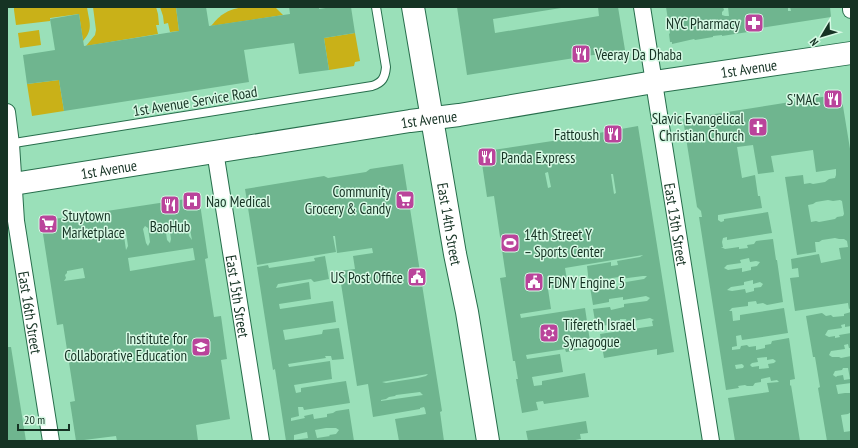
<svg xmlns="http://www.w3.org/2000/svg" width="858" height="448" viewBox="0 0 858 448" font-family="'PT Sans Narrow',sans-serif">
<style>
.green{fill:#c9b118}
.building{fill:#6fb58f;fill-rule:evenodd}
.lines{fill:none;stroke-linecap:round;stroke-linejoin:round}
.service-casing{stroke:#276e4c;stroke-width:10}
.minor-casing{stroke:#276e4c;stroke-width:18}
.secondary-casing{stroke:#276e4c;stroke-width:24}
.primary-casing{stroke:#276e4c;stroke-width:24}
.service{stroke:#fff;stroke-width:8}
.minor{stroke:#fff;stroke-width:16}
.secondary{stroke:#fff;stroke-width:22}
.primary{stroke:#fff;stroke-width:22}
.labels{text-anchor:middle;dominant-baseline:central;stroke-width:3;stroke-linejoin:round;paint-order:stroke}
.poi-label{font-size:15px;fill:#163324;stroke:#d6f9e4;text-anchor:end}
.street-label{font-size:15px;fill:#163324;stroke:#d6f9e4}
</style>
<rect width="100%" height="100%" fill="#9ae0b9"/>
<g class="green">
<path d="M14,7H87C89,22 94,29 83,41L79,14L50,18V21L16,25L14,10Z"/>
<polygon points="93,7 156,7 158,14 159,25 156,25 158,34 86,46 95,35 96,30"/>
<polygon points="160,7 176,7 179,31 170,32 168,23 164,24 163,16"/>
<path d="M242,7H275L283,15L211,26C222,13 226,11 242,7Z"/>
<polygon points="39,30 41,45 20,48 18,33"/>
<polygon points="355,33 360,61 355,62 354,66 329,70 324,38"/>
<polygon points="59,80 64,111 32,116 27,84"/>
</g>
<g class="building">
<polygon points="176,7 206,7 209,26 290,14 289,7 319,7 319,9 332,7 351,7 355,33 324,38 329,70 299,74 294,43 244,50 249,82 64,111 59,80 27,84 23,55 55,50 50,19 79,14 84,46 179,31"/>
<polygon points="457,7 561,7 561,8 493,19 495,33 599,16 598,7 618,7 625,50 467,75"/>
<polygon points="666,7 723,7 724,10 722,12 722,15 725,16 729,16 728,7 788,7 788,11 791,11 790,7 830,7 831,17 748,30 748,32 722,36 722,35 713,36 713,37 695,40 694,39 672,44 672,42 670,42 669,34 670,33"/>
<path d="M841,94L851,155V308L849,309L848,303L795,311L790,278L799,277L798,268L792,269L791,259L819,254L821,263L841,259L839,248L848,247L847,241L844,239H839L835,238L822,240L819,242H815L816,252L797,255L785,177L803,175L804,184L810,183L813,184L825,182L829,179L835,178L836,175V169L816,172L813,150L771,156L774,172L758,174L753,145L737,147L742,178L755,175L758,196H760L762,208L718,215V220L721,222L724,221V219L768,212L772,233L727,240V237L723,238L722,242L723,247H721L725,249L739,247V249L748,248L747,245L754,244L756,241L773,239L776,260H777L783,302L767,305L763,303L757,304L756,301L748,302V306L732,308L729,311H732L733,321L740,320V315L784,308L788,333L742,340L741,335L736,336L737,346L732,347V350L740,349L741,346L747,345L749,347L756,346V350L765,348V345L771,344L772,341L789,338L795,379L790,380V386L791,385L800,441H735L728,398L769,392L767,383L779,382L777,380L771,381L770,377L761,379V382L755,383L753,386H747L745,385L738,386L739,388L726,390L699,217H702L701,211L697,207L683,119ZM828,200L833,201L840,200L842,201L844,214L843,216L837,217L835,219L819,222L816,221L811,222L808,205L813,204L816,202ZM749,258L750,262L756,261L760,262L757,266L751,267V270L742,272V268L728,270L724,268L727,265L741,263L740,260ZM753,280V284L760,282L763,284L761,287L754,288V291L746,293L745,289L732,291L727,290L731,287L744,285V282ZM767,357V360L773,359L776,361L774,363L768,364L769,368L759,369V366L752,367L750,365L752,363L758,362L757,358ZM742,364L744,366L743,368L736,369L735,365Z"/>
<path d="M638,126L674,352L657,355V349L604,358L600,334L653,326L652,321L654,320L650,318L627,322L626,319H620V323L596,327L593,309L610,307L611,310L624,307V304L647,301L650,298L646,296L623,300V297L609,299V302L593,305L590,287L615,283V287L621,286L620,283L644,279L647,276H643L620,279L619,277L606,279V282L589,284L587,266L611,262V266L618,265L617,261L640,257L643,255L565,268L568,286L548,289L551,309L520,314L521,318L585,308L591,348L566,352L565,349L526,355L527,359L560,354L563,372L532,377L534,386L542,385V381L585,373L589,397L544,404L543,401L536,402L538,410L522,413L516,379H518L515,361H513L500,278L506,277L494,196L487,197L481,157L486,151L559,140ZM548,172L551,187L548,188L545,173ZM611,174H613L616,193L614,194Z"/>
<path d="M403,164L442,411L440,412L444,441H399L395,419L426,414L425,409L424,407L420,408V409L373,417L368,384L357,386L339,271L355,269L353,256L373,253L372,248L337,253L335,236H333L336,252L257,265L245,189L324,176L328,178L366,172L370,169ZM428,374L426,376L418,378L386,383L382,382ZM420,392L423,395L381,401V400L386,399L389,397L395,396L396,395Z"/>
<path d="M199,197L208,258L205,259L214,317L221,316L227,359L221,360L230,419L196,425L198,441H117L116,436L76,441L70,402L75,401L63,324L57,325L41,221ZM188,219L192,240L189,236L187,222ZM167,222L169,225L171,239L170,243L167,240L165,225ZM145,226L148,228L150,242L148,246L146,243L143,229ZM123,229L126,232L128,246L126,250ZM193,248L195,260L130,271L128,258ZM83,268L85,278L64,281L66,278L65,275L67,273V271Z"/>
<path d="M325,256L329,279L314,282L311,279L278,284L276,288L309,282L311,299L279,304L280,309L333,301L336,322L283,330L285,340L322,334L323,330L339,328L344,359L332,360L331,356H325L326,358L288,364L289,367L330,361L332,379L294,385L296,393L301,392V388L346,381L350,403L304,410L303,407H298L299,416L291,418V421L305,418L304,416L313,414L314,419L327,417V414L333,413L336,411L349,409L354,441H286L275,369L273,370L257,267L268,265L269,268L315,261L314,258ZM326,428H336L339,430L336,434L329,435L330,436L317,438L315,430ZM307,432L308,438L294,440V435Z"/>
<path d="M851,312V326L845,327V324L841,325L842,328L828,330L825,335L829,337L835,336V338L840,337L839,335L851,333V348H849L848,344L844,345L845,349L831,351L829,355L832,357H839L841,358L851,356V383L836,385L838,394L845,393H851V412L848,414L841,415L844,432L851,431V441H827L818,388L820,387L815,357H813L806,316L822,313L826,316L831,315L833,317L844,316V314ZM843,368H848L850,379L844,380L843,375L837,376L836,377L833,375L835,371L842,370Z"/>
<polygon points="7,347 11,347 26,441 7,441"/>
<polygon points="586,421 588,433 580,434 581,439 570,441 528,441 526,431"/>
</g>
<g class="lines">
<defs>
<path id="service" d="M8,144L372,86C382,83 385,78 386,67L376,7"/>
<g id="minor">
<path id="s1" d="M642,7L711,441"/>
<polyline points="851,7 851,10"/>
<path id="s2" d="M7,112L11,144L16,221L51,441"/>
<path id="s3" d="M215,151L261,441"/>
</g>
<g id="secondary">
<path id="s4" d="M413,7L455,254L467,312L488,441"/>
</g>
<g id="primary">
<path id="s5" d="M7,185L410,121L459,115L654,82L851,53"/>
</g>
</defs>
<use href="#service" class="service-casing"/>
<use href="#minor" class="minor-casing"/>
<use href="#secondary" class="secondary-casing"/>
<use href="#primary" class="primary-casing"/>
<use href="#service" class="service"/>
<use href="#minor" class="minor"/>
<use href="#secondary" class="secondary"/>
<use href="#primary" class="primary"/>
</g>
<defs>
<symbol id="pharmacy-square" viewBox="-11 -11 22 22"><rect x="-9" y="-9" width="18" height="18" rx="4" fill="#ba449b" stroke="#d6f9e4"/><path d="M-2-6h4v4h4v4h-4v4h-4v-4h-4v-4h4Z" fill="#fff"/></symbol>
<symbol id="restaurant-square" viewBox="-11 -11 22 22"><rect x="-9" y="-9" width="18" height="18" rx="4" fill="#ba449b" stroke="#d6f9e4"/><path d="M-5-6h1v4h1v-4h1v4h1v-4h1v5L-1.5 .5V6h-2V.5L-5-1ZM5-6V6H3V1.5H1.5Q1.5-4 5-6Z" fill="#fff"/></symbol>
<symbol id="church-square" viewBox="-11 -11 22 22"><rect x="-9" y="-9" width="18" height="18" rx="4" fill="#ba449b" stroke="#d6f9e4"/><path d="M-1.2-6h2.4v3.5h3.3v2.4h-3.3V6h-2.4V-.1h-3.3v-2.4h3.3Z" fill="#fff"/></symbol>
<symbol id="supermarket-square" viewBox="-11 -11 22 22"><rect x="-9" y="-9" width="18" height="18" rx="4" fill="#ba449b" stroke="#d6f9e4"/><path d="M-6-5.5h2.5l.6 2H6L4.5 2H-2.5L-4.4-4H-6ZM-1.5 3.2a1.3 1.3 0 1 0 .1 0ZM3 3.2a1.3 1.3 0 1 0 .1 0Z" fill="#fff"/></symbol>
<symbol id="hospital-square" viewBox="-11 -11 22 22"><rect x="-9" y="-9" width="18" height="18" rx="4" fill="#ba449b" stroke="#d6f9e4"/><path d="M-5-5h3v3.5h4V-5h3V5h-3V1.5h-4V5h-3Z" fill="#fff"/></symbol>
<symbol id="stadium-square" viewBox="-11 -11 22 22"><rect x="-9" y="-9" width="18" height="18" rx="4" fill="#ba449b" stroke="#d6f9e4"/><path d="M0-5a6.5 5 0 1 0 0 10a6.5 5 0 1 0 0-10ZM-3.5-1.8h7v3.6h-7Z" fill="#fff"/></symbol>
<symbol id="civic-square" viewBox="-11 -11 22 22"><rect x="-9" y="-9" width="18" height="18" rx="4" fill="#ba449b" stroke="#d6f9e4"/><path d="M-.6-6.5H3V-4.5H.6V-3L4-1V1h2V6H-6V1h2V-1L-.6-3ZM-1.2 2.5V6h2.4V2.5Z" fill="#fff"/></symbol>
<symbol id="synagogue-square" viewBox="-11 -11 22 22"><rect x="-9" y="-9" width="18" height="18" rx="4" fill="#ba449b" stroke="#d6f9e4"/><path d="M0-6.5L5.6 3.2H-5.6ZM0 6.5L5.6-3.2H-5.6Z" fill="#fff"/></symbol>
<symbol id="school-square" viewBox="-11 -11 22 22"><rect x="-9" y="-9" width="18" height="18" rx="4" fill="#ba449b" stroke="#d6f9e4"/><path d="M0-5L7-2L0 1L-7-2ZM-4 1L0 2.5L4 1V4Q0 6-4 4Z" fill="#fff"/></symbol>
</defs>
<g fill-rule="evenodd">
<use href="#pharmacy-square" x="743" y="12" width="22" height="22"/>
<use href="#restaurant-square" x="570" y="43" width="22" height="22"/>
<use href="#restaurant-square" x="822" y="88" width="22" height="22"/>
<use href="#church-square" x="747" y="116" width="22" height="22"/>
<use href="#restaurant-square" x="602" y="123" width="22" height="22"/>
<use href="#restaurant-square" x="476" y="146" width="22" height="22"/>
<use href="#supermarket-square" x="394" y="189" width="22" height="22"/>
<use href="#hospital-square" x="181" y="190" width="22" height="22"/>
<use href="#restaurant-square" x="159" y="194" width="22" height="22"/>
<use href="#supermarket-square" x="37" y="213" width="22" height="22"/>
<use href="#stadium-square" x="499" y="232" width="22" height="22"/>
<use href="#civic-square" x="406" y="266" width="22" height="22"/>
<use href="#civic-square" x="523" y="271" width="22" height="22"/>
<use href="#synagogue-square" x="538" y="322" width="22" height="22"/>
<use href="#school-square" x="190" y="336" width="22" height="22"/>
</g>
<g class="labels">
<g class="poi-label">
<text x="740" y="23">NYC Pharmacy</text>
<text x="595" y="54" text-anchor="start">Veeray Da Dhaba</text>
<text x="819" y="99">S'MAC</text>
<text x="744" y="118">Slavic Evangelical<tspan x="744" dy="17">Christian Church</tspan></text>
<text x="599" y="134">Fattoush</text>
<text x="501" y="157" text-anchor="start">Panda Express</text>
<text x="391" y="191">Community<tspan x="391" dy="17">Grocery &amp; Candy</tspan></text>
<text x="206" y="201" text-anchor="start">Nao Medical</text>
<text x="62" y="215" text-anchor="start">Stuytown<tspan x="62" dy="17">Marketplace</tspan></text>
<text x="170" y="226" text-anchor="middle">BaoHub</text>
<text x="524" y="234" text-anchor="start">14th Street Y<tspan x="524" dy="17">– Sports Center</tspan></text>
<text x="403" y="277">US Post Office</text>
<text x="548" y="282" text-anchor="start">FDNY Engine 5</text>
<text x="563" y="324" text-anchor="start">Tifereth Israel<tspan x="563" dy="17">Synagogue</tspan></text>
<text x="187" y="338">Institute for<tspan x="187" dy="17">Collaborative Education</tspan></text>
</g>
<g class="street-label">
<text stroke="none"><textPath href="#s5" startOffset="751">1st Avenue</textPath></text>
<text transform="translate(195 101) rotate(-9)">1st Avenue Service Road</text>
<text stroke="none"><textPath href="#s5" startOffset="427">1st Avenue</textPath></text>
<text stroke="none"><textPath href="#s5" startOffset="103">1st Avenue</textPath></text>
<text stroke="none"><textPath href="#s4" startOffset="220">East 14th Street</textPath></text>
<text stroke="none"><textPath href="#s1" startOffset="220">East 13th Street</textPath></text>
<text stroke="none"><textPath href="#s3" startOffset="147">East 15th Street</textPath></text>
<text stroke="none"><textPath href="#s2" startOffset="202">East 16th Street</textPath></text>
</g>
</g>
<rect width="858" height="448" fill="none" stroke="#163324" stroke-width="16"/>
<g transform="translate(822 36) rotate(232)" stroke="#d6f9e4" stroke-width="3" paint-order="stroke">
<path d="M0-3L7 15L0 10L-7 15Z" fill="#163324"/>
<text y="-6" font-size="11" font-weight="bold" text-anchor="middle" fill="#163324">N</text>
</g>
<path d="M18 424v6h51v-6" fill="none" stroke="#163324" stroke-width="2"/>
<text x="24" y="424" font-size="12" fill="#163324" stroke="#d6f9e4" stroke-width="3" paint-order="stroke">20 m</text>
</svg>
